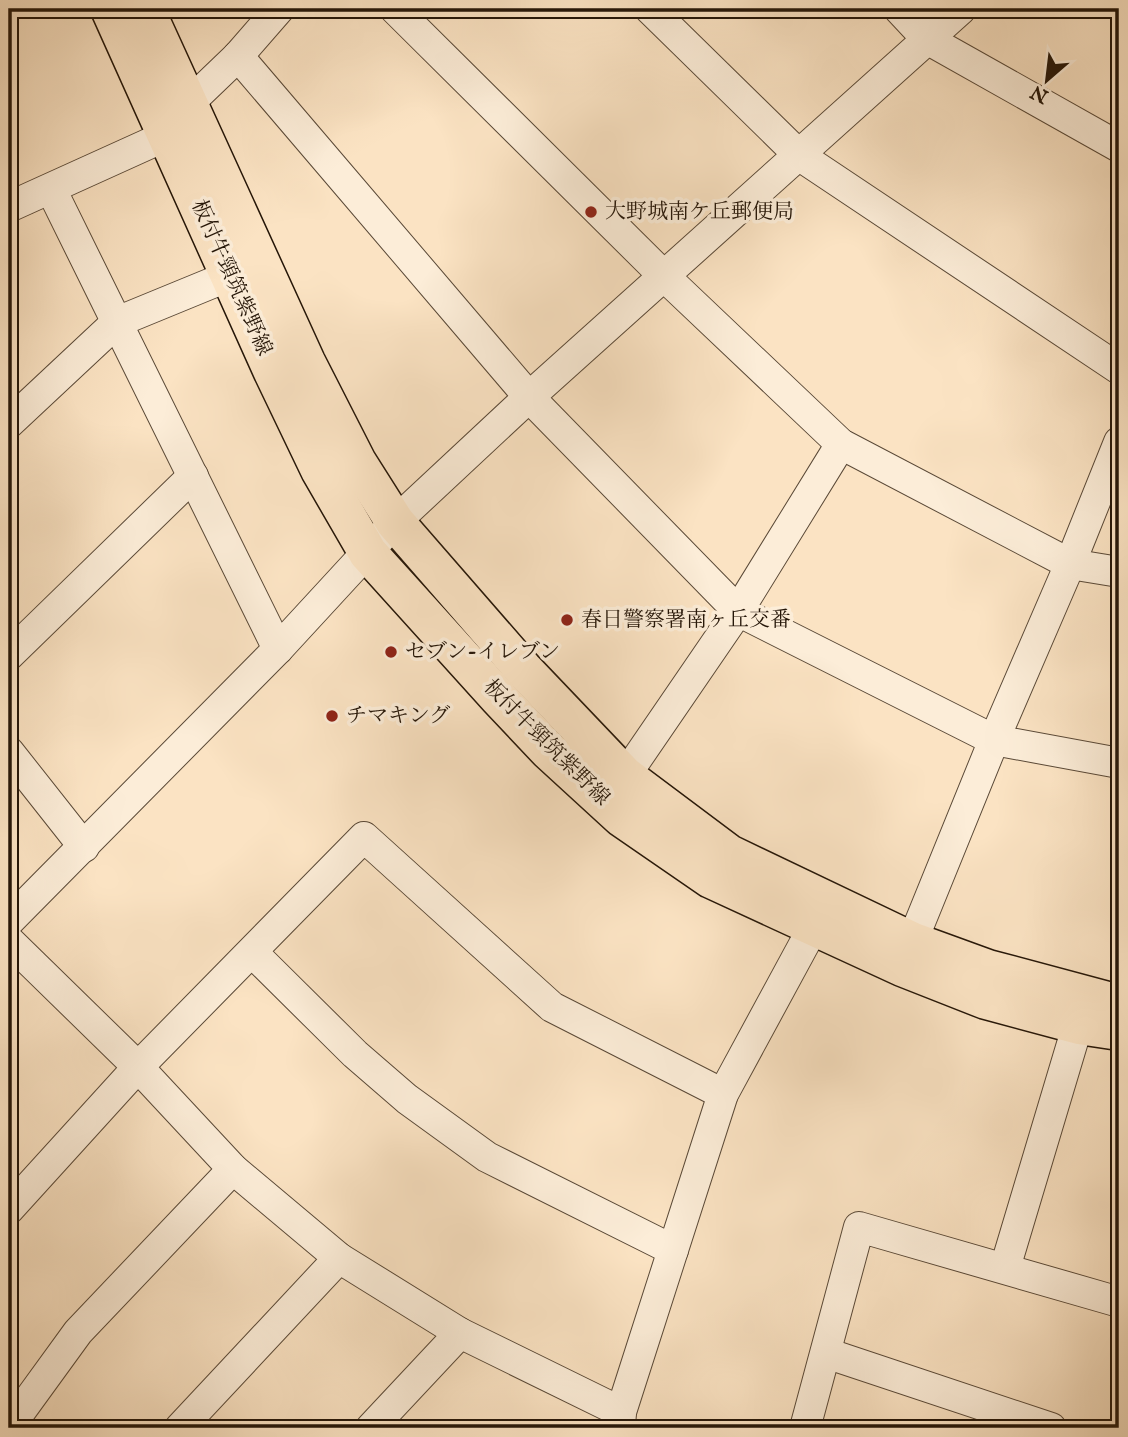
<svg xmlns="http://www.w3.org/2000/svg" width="1128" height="1437" viewBox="0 0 1128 1437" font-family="'IM FELL English','Noto Serif JP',serif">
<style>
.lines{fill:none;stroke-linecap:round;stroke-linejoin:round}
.minor-casing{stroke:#5a4937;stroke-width:32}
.major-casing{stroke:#251608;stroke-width:41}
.minor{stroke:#fcedd8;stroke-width:30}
.major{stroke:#fbe3c3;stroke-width:38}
.poi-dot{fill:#8f2418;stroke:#fcedd8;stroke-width:2.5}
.labels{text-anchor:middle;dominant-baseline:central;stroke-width:7;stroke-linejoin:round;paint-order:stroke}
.poi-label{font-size:21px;fill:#251608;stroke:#fcedd8;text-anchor:start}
.street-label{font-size:21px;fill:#251608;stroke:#fcedd8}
</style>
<rect width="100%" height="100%" fill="#fbe3c3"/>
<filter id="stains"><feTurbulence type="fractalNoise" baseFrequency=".00286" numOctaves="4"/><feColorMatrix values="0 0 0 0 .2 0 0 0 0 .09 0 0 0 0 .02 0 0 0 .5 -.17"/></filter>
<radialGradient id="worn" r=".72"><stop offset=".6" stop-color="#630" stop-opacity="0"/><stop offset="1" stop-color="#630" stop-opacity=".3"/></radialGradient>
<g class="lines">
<defs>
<g id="minor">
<polyline points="395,9 665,277 841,444 1070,564 1119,572"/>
<polyline points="650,9 800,156 1119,369"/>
<polyline points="899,9 927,39 1119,147"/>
<polyline points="238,56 529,397 738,611 994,740 1119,763"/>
<polyline points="189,103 238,56 279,9"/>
<polyline points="51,189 278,649"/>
<polyline points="9,207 168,135"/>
<polyline points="9,423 117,322 229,276"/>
<polyline points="9,655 193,476"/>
<polyline points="9,752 84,847"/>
<polyline points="610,789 625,776 738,611 841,444"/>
<polyline points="9,921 278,649 395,522 529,397 961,9"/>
<polyline points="9,941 138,1067 233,1169 339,1258 460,1333 621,1412"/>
<polyline points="252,952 355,1054 407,1099 487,1157 673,1250"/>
<polyline points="905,959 994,740 1070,564 1119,442"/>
<polyline points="9,1209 138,1067 364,837 552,1007 723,1094"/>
<polyline points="1005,1268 1084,1004"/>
<polyline points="826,1353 1051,1428"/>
<polyline points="9,1427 78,1332 233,1169"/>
<polyline points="180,1428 339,1258"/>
<polyline points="371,1428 460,1333"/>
<polyline points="620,1428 621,1412 723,1094 814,926 820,905"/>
<polyline points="805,1428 859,1227 1119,1302"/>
</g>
<g id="major">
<polyline points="110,9 273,372 320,470 368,553 499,698 549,751 621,817 711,879 902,967 986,1000 1079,1025 1119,1031"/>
<polyline points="145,9 306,362 357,462 395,522 523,669 625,776 729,854 911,941 988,969 1119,1004"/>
</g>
</defs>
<use href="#minor" class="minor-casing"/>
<use href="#major" class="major-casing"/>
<use href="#minor" class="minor"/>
<use href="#major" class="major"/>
</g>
<g class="poi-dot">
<circle cx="591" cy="212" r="7"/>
<circle cx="567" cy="620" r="7"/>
<circle cx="391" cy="652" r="7"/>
<circle cx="332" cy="716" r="7"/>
</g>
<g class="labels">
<g class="poi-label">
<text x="605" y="212">大野城南ケ丘郵便局</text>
<text x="581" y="620">春日警察署南ヶ丘交番</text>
<text x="405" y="652">セブン-イレブン</text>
<text x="346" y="716">チマキング</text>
</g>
<g class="street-label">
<text transform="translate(231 278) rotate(66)">板付牛頸筑紫野線</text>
<text transform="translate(546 743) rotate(45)">板付牛頸筑紫野線</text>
</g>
</g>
<rect width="1128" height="1437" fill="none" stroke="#fbe3c3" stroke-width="35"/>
<rect x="10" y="10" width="1107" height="1416" fill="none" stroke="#251608" stroke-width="3.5"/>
<rect x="18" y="18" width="1093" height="1402" fill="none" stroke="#251608" stroke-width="2"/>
<g transform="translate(1047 80) rotate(208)" stroke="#fcedd8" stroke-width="5" paint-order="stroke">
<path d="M0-5L12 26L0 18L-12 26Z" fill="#251608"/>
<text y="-10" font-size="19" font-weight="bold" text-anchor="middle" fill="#251608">N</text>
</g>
<rect width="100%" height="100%" filter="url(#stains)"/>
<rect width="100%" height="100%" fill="url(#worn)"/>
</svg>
